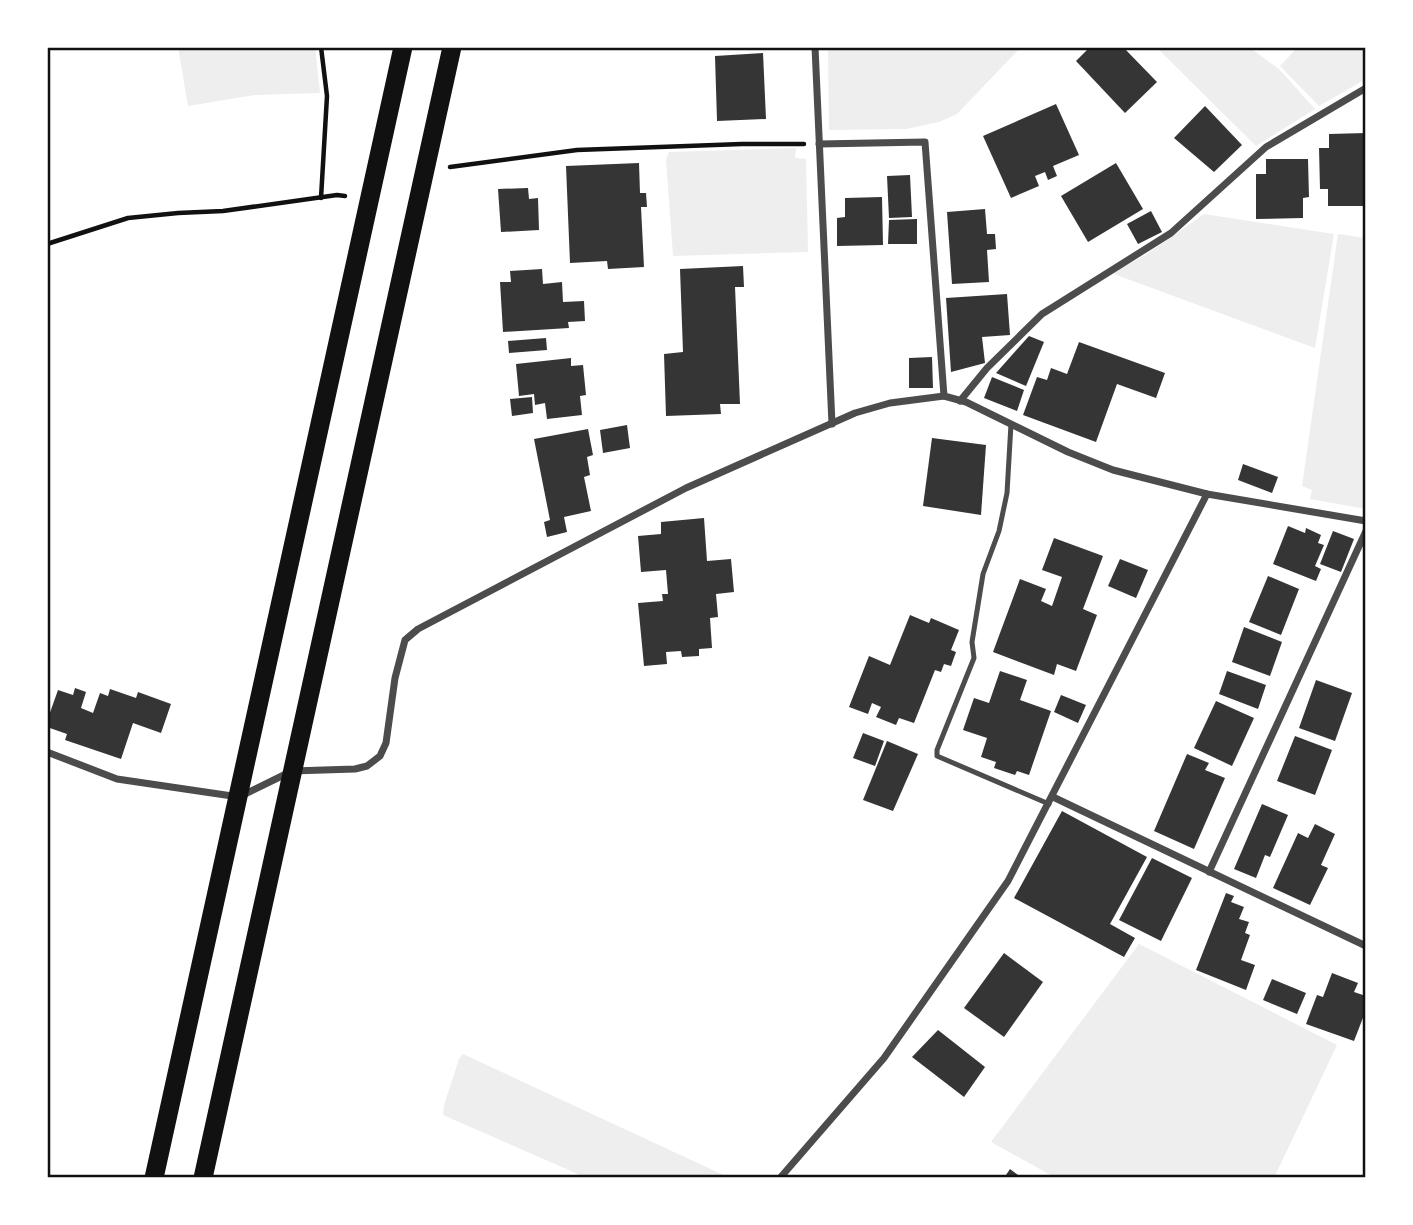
<svg xmlns="http://www.w3.org/2000/svg" width="1413" height="1225" viewBox="0 0 1413 1225" font-family="'PT Sans',sans-serif">
<style>
.green{fill:#eee}
.building{fill:#353535}
.lines{fill:none;stroke-linecap:round;stroke-linejoin:round}
.path{stroke:#111;stroke-width:4.5}
.service{stroke:#4c4c4c;stroke-width:5}
.minor{stroke:#4c4c4c;stroke-width:7}
.trunk{stroke:#111;stroke-width:19}
.neatline{fill:none;stroke:#111;stroke-width:2.5}
</style>
<rect width="100%" height="100%" fill="#fff"/>
<g class="green">
<polygon points="178,47 315,47 320,93 255,95 188,106"/>
<polygon points="828,47 1021,47 957,114 939,122 906,129 829,130"/>
<polygon points="1156,47 1249,47 1280,70 1315,109 1256,146"/>
<polygon points="1298,47 1366,47 1366,79 1319,106 1280,66"/>
<polygon points="796,148 795,158 806,159 808,252 673,256 666,160 669,152"/>
<polygon points="1204,214 1334,234 1315,348 1111,273 1144,256"/>
<polygon points="1338,234 1366,238 1366,509 1310,499 1312,490 1302,486"/>
<polygon points="1139,944 1337,1045 1274,1178 1056,1178 991,1142"/>
<polygon points="463,1054 730,1178 587,1178 443,1115 444,1105 459,1059"/>
</g>
<g class="building">
<polygon points="1090,47 1123,47 1157,82 1125,113 1076,61"/>
<polygon points="763,53 766,119 717,121 715,56"/>
<polygon points="1056,104 1079,155 1053,166 1057,176 1048,180 1045,172 1035,176 1039,186 1011,198 983,136"/>
<polygon points="1205,106 1242,145 1214,172 1174,138"/>
<polygon points="1366,133 1365,206 1328,206 1328,189 1320,189 1319,148 1329,148 1329,134"/>
<polygon points="1266,159 1308,159 1309,197 1303,198 1303,218 1256,219 1256,174 1266,174"/>
<polygon points="639,163 640,193 646,193 647,207 641,207 644,267 608,269 607,261 570,263 566,166"/>
<polygon points="1116,163 1143,209 1088,242 1061,196"/>
<polygon points="910,175 912,217 889,218 887,176"/>
<polygon points="528,188 529,199 538,198 539,230 501,232 498,189"/>
<polygon points="882,197 883,245 837,246 837,218 845,217 845,198"/>
<polygon points="985,209 987,234 995,234 996,249 987,250 989,282 952,284 947,212"/>
<polygon points="1151,211 1162,232 1138,244 1127,224"/>
<polygon points="917,219 917,244 888,244 889,220"/>
<polygon points="743,266 744,287 735,287 740,404 720,404 721,414 666,416 664,354 683,352 680,269"/>
<polygon points="542,269 543,284 562,282 563,302 584,301 585,321 568,322 569,328 503,332 500,282 511,282 510,271"/>
<polygon points="1007,294 1010,335 982,337 985,363 951,372 946,298"/>
<polygon points="1029,336 1044,342 1026,386 996,373"/>
<polygon points="546,338 547,350 509,353 508,341"/>
<polygon points="1079,342 1165,373 1156,398 1117,384 1096,442 1023,415 1037,377 1047,380 1051,368 1067,374"/>
<polygon points="932,357 933,388 909,388 909,358"/>
<polygon points="571,358 571,366 583,365 586,395 580,396 582,415 547,419 545,403 535,405 534,394 519,396 516,364"/>
<polygon points="992,377 1024,390 1017,411 984,398"/>
<polygon points="532,397 533,413 512,416 510,399"/>
<polygon points="627,425 630,448 603,453 600,430"/>
<polygon points="588,429 593,455 587,457 590,475 584,477 591,511 564,517 567,532 547,537 544,522 550,520 534,439"/>
<polygon points="932,438 986,445 981,515 923,506"/>
<polygon points="1243,464 1278,477 1272,493 1238,480"/>
<polygon points="704,518 707,561 731,559 734,592 716,594 718,617 710,618 712,648 699,649 699,656 682,657 681,651 666,652 667,664 644,666 638,603 663,601 662,594 668,594 666,570 641,572 638,536 661,534 661,522"/>
<polygon points="1288,526 1305,533 1306,528 1321,535 1318,543 1324,545 1315,566 1321,569 1316,581 1273,564"/>
<polygon points="1333,531 1354,539 1341,572 1320,564"/>
<polygon points="1054,538 1103,556 1083,609 1097,615 1076,671 1057,664 1054,675 993,652 1020,579 1046,589 1041,601 1052,606 1062,577 1042,570"/>
<polygon points="1120,559 1148,570 1136,598 1108,586"/>
<polygon points="1268,576 1299,589 1281,635 1249,622"/>
<polygon points="910,615 929,623 931,618 959,630 951,650 956,652 951,666 944,664 941,672 935,670 914,723 899,718 896,725 876,717 881,707 872,703 868,714 849,707 869,656 890,665"/>
<polygon points="1244,627 1282,642 1270,676 1232,662"/>
<polygon points="1000,671 1027,680 1020,700 1051,711 1029,775 1017,771 1015,775 994,768 996,762 981,757 987,738 963,730 974,698 989,703"/>
<polygon points="1227,671 1266,685 1258,709 1219,694"/>
<polygon points="1316,680 1352,693 1335,741 1299,728"/>
<polygon points="75,688 86,692 81,708 93,713 100,693 108,696 110,689 136,698 138,692 171,704 161,733 133,723 121,759 65,740 67,734 47,727 47,721 58,690 73,695"/>
<polygon points="1061,695 1086,705 1078,723 1054,712"/>
<polygon points="1216,701 1254,718 1232,766 1194,748"/>
<polygon points="863,733 884,741 875,766 853,758"/>
<polygon points="1295,736 1332,750 1315,795 1277,781"/>
<polygon points="887,741 918,754 893,811 863,800"/>
<polygon points="1187,754 1209,763 1205,770 1225,778 1194,849 1154,831"/>
<polygon points="1262,804 1288,815 1270,857 1265,855 1256,878 1234,869"/>
<polygon points="1062,811 1147,857 1110,924 1135,938 1124,957 1014,898"/>
<polygon points="1315,824 1335,834 1321,865 1328,868 1310,905 1273,888 1298,833 1308,838"/>
<polygon points="1152,858 1192,878 1161,941 1119,920"/>
<polygon points="1226,893 1234,896 1231,902 1244,907 1239,919 1249,922 1245,933 1250,935 1241,960 1255,965 1246,990 1196,970"/>
<polygon points="1004,953 1043,982 1004,1037 964,1008"/>
<polygon points="1332,973 1358,983 1354,992 1366,996 1366,1010 1354,1041 1306,1024 1317,995 1323,997"/>
<polygon points="1272,979 1306,993 1297,1014 1263,1000"/>
<polygon points="938,1030 985,1067 964,1097 912,1057"/>
<polygon points="1010,1169 1022,1178 1004,1178"/>
</g>
<g class="lines">
<g class="path">
<polyline points="450,167 577,150 742,144 804,144"/>
<polyline points="321,198 327,96 321,47"/>
<polyline points="47,244 128,218 178,213 223,211 337,195 345,196"/>
</g>
<polyline class="service" points="1011,424 1007,493 999,531 983,574 972,642 974,658 937,750 937,756 1049,804"/>
<g class="minor">
<polyline points="815,47 832,424"/>
<polyline points="819,144 925,142 944,396"/>
<polyline points="960,401 987,368 1042,314 1171,233 1266,147 1366,88"/>
<polyline points="47,752 117,779 239,797 292,771 355,769 367,766 380,756 386,743 395,678 405,640 418,629 686,488 855,413 890,403 944,396 966,402 1068,452 1113,470 1207,494 1366,521"/>
<polyline points="1053,797 1366,946"/>
<polyline points="1209,872 1366,531"/>
<polyline points="780,1178 884,1058 1008,881 1207,494"/>
</g>
<g class="trunk">
<polyline points="154,1178 403,47"/>
<polyline points="203,1178 452,47"/>
</g>
</g>
<rect width="1413" height="1225" fill="none" stroke="#ffffff" stroke-width="98"/>
<rect x="49" y="49" width="1315" height="1127" class="neatline"/>
</svg>
